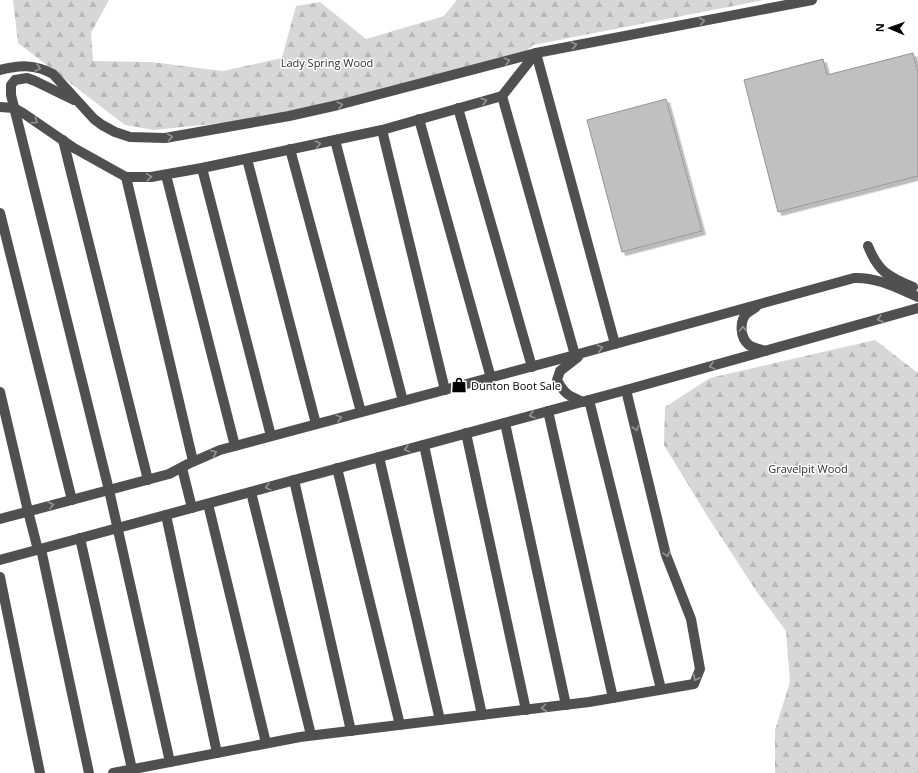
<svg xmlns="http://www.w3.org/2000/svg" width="918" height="773" viewBox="0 0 918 773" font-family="'Open Sans',sans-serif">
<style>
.forest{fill:url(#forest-firs)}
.building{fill:#c0c0c0;stroke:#949494;filter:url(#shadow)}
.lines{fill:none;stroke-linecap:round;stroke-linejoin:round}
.minor{stroke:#505050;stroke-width:10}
.oneway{stroke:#969696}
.labels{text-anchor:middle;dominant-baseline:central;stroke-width:3;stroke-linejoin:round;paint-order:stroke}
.park-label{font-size:11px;fill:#2e2e2e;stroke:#fff}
.poi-label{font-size:11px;fill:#000;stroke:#fff;text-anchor:start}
</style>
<defs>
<pattern id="forest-firs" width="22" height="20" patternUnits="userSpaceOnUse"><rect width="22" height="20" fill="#d7d7d7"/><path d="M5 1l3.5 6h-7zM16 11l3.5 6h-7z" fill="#b7b7b7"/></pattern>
<filter id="shadow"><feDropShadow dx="3.5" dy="3.5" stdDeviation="0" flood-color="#0004"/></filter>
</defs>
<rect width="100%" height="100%" fill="#fff"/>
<g class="forest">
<polygon points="13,0 109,0 91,33 93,61 151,62 223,71 282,58 296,6 320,2 366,39 444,16 457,0 764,0 533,45 520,57 289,116 154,130 125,125 18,43"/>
<polygon points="875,340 918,373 918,773 775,773 775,730 790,682 786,631 757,592 706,514 664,445 665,407 710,378"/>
</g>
<g class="building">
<polygon points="913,53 918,73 918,176 778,212 744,80 823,59 827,75"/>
<polygon points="666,99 702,231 622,252 587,120"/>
</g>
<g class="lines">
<g class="minor">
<polyline points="536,53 615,344"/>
<path d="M0,70C19,65 35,64 53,74L94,119L102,125L115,132L130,137L165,138L289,116L338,105L536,53L812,0"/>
<polyline points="502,96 575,355"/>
<polyline points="74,100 35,81 27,78 15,80 11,85 11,95 109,490 170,762"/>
<polyline points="0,107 14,108 23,113 74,148 126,177 151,177 202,168 382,130 502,96 536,53"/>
<polyline points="458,108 532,367"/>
<polyline points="419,119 491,378"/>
<polyline points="382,130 445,390"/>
<polyline points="63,140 148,480"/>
<polyline points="335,140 403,401"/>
<polyline points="290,149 361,412"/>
<polyline points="247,159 316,424"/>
<polyline points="202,168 271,436"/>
<polyline points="166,175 235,446"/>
<polyline points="126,177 193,461"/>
<polyline points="0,213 72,500"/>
<path d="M868,246C878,271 888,277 913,287"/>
<path d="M756,307C753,309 750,311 747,313C739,321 740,338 749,345C754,348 759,349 765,351"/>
<path d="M578,357L560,371L557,380C564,394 569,396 583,402"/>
<polyline points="0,392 28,511 38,550"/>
<polyline points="589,400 661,689"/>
<polyline points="548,411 613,698"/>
<polyline points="505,423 566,705"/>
<polyline points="466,433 526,710"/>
<polyline points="424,445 482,715"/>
<polyline points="379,457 440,720"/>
<polyline points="182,468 192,508"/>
<polyline points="337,468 400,725"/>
<polyline points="294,480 351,731"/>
<polyline points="251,492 311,735"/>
<polyline points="208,504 266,743"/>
<polyline points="166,515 217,753"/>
<path d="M0,519L169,474L188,464L220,450L575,355L854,278C877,277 897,288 918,297"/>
<polyline points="80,538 132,769"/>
<polyline points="41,549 89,773"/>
<polyline points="0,560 626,390 918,308"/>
<polyline points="0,577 40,773"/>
<polyline points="113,773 300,737 589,702 694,684 700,669 691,619 666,555 626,390"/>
</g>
</g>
<defs><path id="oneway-chevron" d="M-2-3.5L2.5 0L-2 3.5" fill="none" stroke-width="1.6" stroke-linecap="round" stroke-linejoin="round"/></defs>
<g class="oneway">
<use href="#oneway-chevron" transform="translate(702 21) rotate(-12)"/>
<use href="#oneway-chevron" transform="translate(574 45) rotate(-11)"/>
<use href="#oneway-chevron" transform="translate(507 61) rotate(-15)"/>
<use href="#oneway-chevron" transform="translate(38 68) rotate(15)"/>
<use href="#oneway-chevron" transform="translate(484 101) rotate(-16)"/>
<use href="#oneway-chevron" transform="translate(340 105) rotate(-14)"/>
<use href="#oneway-chevron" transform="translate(35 121) rotate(35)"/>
<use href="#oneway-chevron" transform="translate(170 137) rotate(-9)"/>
<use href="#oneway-chevron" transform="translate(318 144) rotate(-12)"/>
<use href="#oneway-chevron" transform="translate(149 177) rotate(-5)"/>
<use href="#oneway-chevron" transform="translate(880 319) rotate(164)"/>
<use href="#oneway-chevron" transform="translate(743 329) rotate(-90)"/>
<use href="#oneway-chevron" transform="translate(600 348) rotate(-15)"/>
<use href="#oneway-chevron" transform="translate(712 366) rotate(165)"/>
<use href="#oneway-chevron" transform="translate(532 415) rotate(165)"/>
<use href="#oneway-chevron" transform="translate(339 418) rotate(-15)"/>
<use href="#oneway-chevron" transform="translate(636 428) rotate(76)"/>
<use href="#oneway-chevron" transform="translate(407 449) rotate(165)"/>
<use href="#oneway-chevron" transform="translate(214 453) rotate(-23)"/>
<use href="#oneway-chevron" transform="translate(268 487) rotate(165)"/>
<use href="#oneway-chevron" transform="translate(51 505) rotate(-14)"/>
<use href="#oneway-chevron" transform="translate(667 554) rotate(72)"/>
<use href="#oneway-chevron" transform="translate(696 678) rotate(117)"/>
<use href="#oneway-chevron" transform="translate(544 708) rotate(173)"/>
</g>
<defs>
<symbol id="shop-bare" viewBox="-9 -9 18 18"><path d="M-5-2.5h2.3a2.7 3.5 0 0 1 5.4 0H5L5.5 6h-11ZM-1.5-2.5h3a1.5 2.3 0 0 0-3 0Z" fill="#000" stroke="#fff" stroke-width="2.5" paint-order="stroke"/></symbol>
</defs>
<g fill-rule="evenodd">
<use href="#shop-bare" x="448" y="374" width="22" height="22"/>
</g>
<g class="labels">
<g class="park-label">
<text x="327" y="62">Lady Spring Wood</text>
<text x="808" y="468">Gravelpit Wood</text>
</g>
<g class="poi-label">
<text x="471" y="385">Dunton Boot Sale</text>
</g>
</g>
<g transform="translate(890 28) rotate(272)" stroke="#ffffff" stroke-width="3" paint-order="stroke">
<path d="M0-3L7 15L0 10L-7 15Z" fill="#000000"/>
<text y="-6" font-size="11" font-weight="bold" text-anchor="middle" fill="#000000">N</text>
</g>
</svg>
